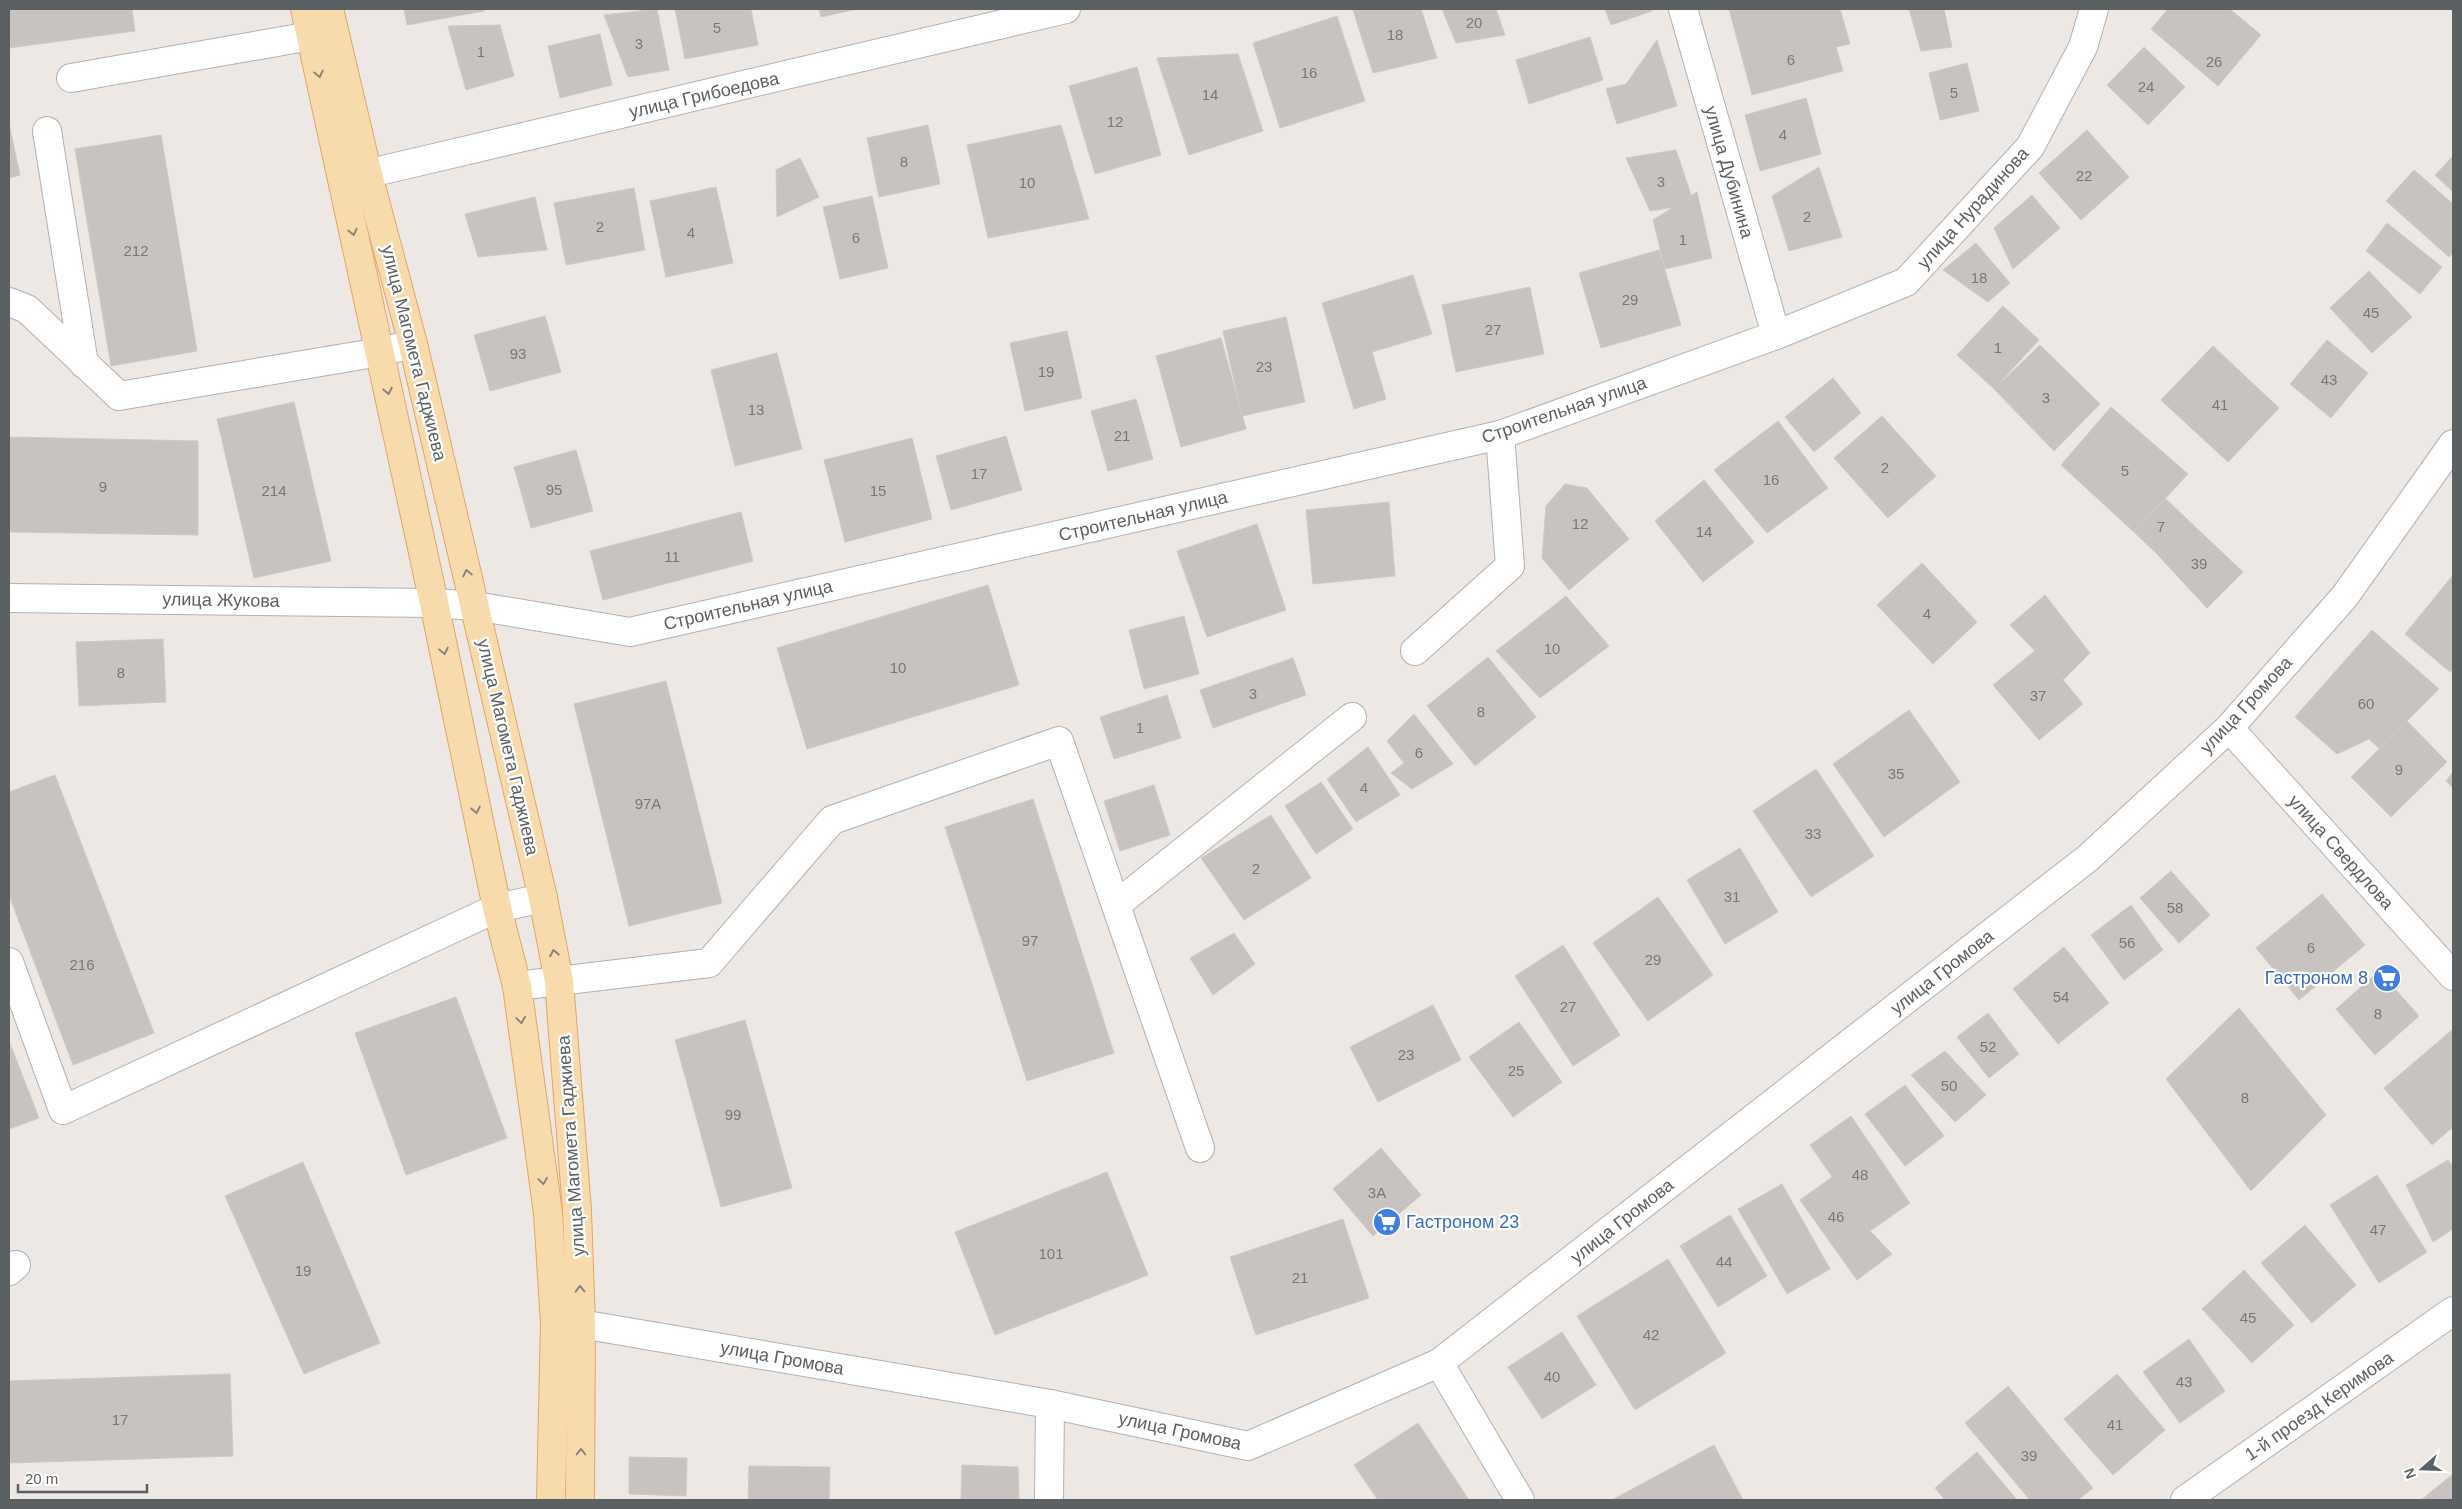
<svg xmlns="http://www.w3.org/2000/svg" width="2462" height="1509" viewBox="0 0 2462 1509" font-family="Helvetica,sans-serif">
<style>
.building{fill:#c8c3c0;stroke:#d1c9c2}
.lines{fill:none;stroke-linecap:round;stroke-linejoin:round}
.minor-casing{stroke:#aeb2b4;stroke-width:30}
.major-casing{stroke:#e5a364;stroke-width:30}
.minor{stroke:#fff;stroke-width:28}
.major{stroke:#f8dbad;stroke-width:28}
.oneway{stroke:#8a8578}
.labels{text-anchor:middle;dominant-baseline:central;stroke-width:4.5;stroke-linejoin:round;paint-order:stroke}
.number-label{font-size:15px;fill:#76797a}
.street-label{font-size:18px;fill:#5b6062;stroke:#fff}
.shop-label{font-size:18px;fill:#366cbe;stroke:#fff;text-anchor:end}
</style>
<rect width="100%" height="100%" fill="#ede8e3"/>
<g class="building">
<polygon points="9,9 132,9 135,31 9,48"/>
<polygon points="404,9 483,9 484,11 407,25"/>
<polygon points="657,9 669,70 628,77 604,15"/>
<polygon points="675,9 751,9 758,45 685,59"/>
<polygon points="819,9 858,9 821,17"/>
<polygon points="1358,9 1421,9 1437,58 1373,73 1353,10"/>
<polygon points="1442,9 1496,9 1505,35 1456,43"/>
<polygon points="1605,9 1652,9 1652,11 1611,25"/>
<polygon points="1729,9 1840,9 1850,44 1836,47 1843,71 1752,95"/>
<polygon points="1909,9 1944,9 1952,47 1921,51"/>
<polygon points="2168,9 2230,9 2261,35 2218,86 2151,29"/>
<polygon points="1337,16 1365,101 1280,128 1253,43"/>
<polygon points="500,25 514,76 466,90 448,26"/>
<polygon points="600,34 612,85 560,98 548,46"/>
<polygon points="1590,37 1603,80 1529,104 1516,60"/>
<polygon points="1657,40 1677,106 1617,124 1606,89 1626,84"/>
<polygon points="2144,47 2185,87 2148,125 2107,85"/>
<polygon points="1238,54 1263,131 1189,155 1157,58"/>
<polygon points="1967,63 1979,111 1940,120 1929,73"/>
<polygon points="1137,67 1161,155 1095,174 1069,86"/>
<polygon points="1806,98 1821,154 1760,171 1745,115"/>
<polygon points="9,124 20,175 9,178"/>
<polygon points="928,125 940,184 879,197 867,138"/>
<polygon points="1061,125 1089,219 988,238 967,145"/>
<polygon points="2087,130 2129,177 2081,220 2039,173"/>
<polygon points="161,135 197,351 111,366 75,149"/>
<polygon points="1676,150 1694,204 1650,211 1626,158"/>
<polygon points="2453,156 2453,192 2435,175"/>
<polygon points="800,158 819,197 777,217 776,170"/>
<polygon points="1819,167 1842,237 1789,251 1772,196"/>
<polygon points="2414,170 2453,204 2453,252 2449,257 2386,201"/>
<polygon points="716,187 733,263 666,277 650,201"/>
<polygon points="634,188 645,250 566,265 554,203"/>
<polygon points="1697,192 1712,258 1665,269 1653,220"/>
<polygon points="2032,195 2060,228 2013,269 1994,228"/>
<polygon points="872,196 888,268 840,279 823,207"/>
<polygon points="535,197 547,250 478,257 465,214"/>
<polygon points="2387,223 2442,267 2420,294 2366,251"/>
<polygon points="1976,243 2010,283 1988,302 1943,270"/>
<polygon points="1659,250 1681,325 1601,348 1579,273"/>
<polygon points="2369,271 2412,317 2372,353 2330,308"/>
<polygon points="1413,275 1432,334 1372,352 1386,399 1354,409 1322,303"/>
<polygon points="1530,287 1544,354 1456,372 1442,305"/>
<polygon points="2003,306 2039,340 1994,389 1957,355"/>
<polygon points="545,316 561,372 490,391 474,335"/>
<polygon points="1286,317 1305,402 1242,416 1223,331"/>
<polygon points="1067,331 1082,398 1025,411 1010,343"/>
<polygon points="1221,338 1246,429 1181,447 1156,356"/>
<polygon points="2327,340 2368,373 2331,418 2290,384"/>
<polygon points="2040,345 2100,404 2054,451 1994,389"/>
<polygon points="2213,346 2279,408 2228,462 2161,400"/>
<polygon points="777,353 802,449 735,466 711,370"/>
<polygon points="1833,378 1861,413 1814,452 1785,417"/>
<polygon points="1136,399 1153,459 1108,471 1091,411"/>
<polygon points="294,402 331,561 254,578 217,419"/>
<polygon points="2111,407 2188,474 2134,532 2061,465"/>
<polygon points="1882,416 1936,476 1888,518 1834,458"/>
<polygon points="1778,421 1828,488 1767,533 1714,470"/>
<polygon points="1006,436 1022,490 951,510 936,456"/>
<polygon points="9,437 198,441 198,535 9,532"/>
<polygon points="912,438 932,519 845,542 824,460"/>
<polygon points="576,450 593,511 531,528 514,467"/>
<polygon points="1704,480 1754,542 1703,582 1655,521"/>
<polygon points="1565,484 1587,488 1629,539 1569,590 1542,558 1546,506"/>
<polygon points="2166,499 2189,521 2157,554 2134,532"/>
<polygon points="1389,502 1395,576 1313,584 1306,510"/>
<polygon points="741,512 753,561 603,600 590,551"/>
<polygon points="2189,521 2243,572 2207,608 2157,554"/>
<polygon points="1257,524 1286,610 1207,637 1177,551"/>
<polygon points="1922,563 1977,622 1933,664 1877,605"/>
<polygon points="2453,575 2453,668 2450,672 2405,634"/>
<polygon points="988,585 1019,685 807,749 777,648"/>
<polygon points="2045,595 2090,653 2063,680 2010,625"/>
<polygon points="1566,596 1609,646 1540,698 1496,651"/>
<polygon points="1184,616 1199,674 1144,689 1129,630"/>
<polygon points="2372,630 2439,689 2407,721 2383,752 2369,739 2337,754 2295,717"/>
<polygon points="163,639 166,702 79,706 76,642"/>
<polygon points="2037,649 2083,704 2039,740 1993,685"/>
<polygon points="1488,657 1536,717 1475,766 1427,706"/>
<polygon points="1293,658 1306,695 1213,728 1200,690"/>
<polygon points="666,681 722,903 629,926 574,704"/>
<polygon points="1167,695 1181,738 1114,759 1100,717"/>
<polygon points="1909,710 1960,782 1884,837 1833,764"/>
<polygon points="1414,714 1453,764 1412,789 1391,773 1404,763 1387,741"/>
<polygon points="2407,721 2447,762 2391,817 2351,777"/>
<polygon points="1368,747 1400,795 1356,822 1327,779"/>
<polygon points="1816,769 1874,856 1811,897 1753,811"/>
<polygon points="2453,772 2453,788 2446,781"/>
<polygon points="55,775 154,1033 73,1065 9,895 9,792"/>
<polygon points="1321,782 1353,829 1316,854 1285,806"/>
<polygon points="1154,785 1170,835 1120,851 1104,801"/>
<polygon points="1033,799 1114,1053 1027,1081 945,827"/>
<polygon points="1271,815 1311,878 1244,920 1201,858"/>
<polygon points="1740,848 1778,912 1725,944 1687,880"/>
<polygon points="2171,871 2210,915 2179,943 2140,898"/>
<polygon points="2322,894 2365,945 2299,1000 2256,948"/>
<polygon points="1658,897 1713,975 1648,1021 1593,943"/>
<polygon points="2131,905 2163,950 2124,980 2091,935"/>
<polygon points="1234,933 1255,964 1213,995 1190,958"/>
<polygon points="1563,945 1620,1035 1573,1066 1515,976"/>
<polygon points="2064,947 2109,1003 2058,1044 2013,989"/>
<polygon points="2379,971 2419,1016 2375,1055 2336,1009"/>
<polygon points="456,997 507,1138 406,1175 355,1033"/>
<polygon points="1433,1005 1461,1060 1378,1102 1350,1047"/>
<polygon points="2239,1008 2326,1115 2251,1191 2166,1079"/>
<polygon points="1988,1013 2019,1054 1989,1078 1957,1037"/>
<polygon points="745,1020 792,1188 721,1207 675,1040"/>
<polygon points="1519,1022 1562,1082 1513,1117 1469,1057"/>
<polygon points="2452,1030 2453,1127 2432,1145 2384,1088"/>
<polygon points="9,1041 39,1118 9,1129"/>
<polygon points="1945,1051 1986,1095 1955,1122 1911,1075"/>
<polygon points="1905,1085 1944,1136 1905,1166 1865,1114"/>
<polygon points="1851,1116 1910,1203 1870,1231 1810,1145"/>
<polygon points="1381,1148 1421,1195 1373,1236 1333,1189"/>
<polygon points="2448,1160 2453,1167 2453,1229 2433,1242 2406,1185"/>
<polygon points="303,1162 380,1343 304,1374 225,1196"/>
<polygon points="1107,1172 1148,1275 995,1335 955,1232"/>
<polygon points="1835,1175 1870,1231 1892,1254 1857,1280 1800,1200"/>
<polygon points="2377,1175 2427,1252 2379,1283 2330,1205"/>
<polygon points="1782,1184 1830,1269 1787,1294 1738,1209"/>
<polygon points="1730,1215 1767,1276 1718,1307 1680,1246"/>
<polygon points="1343,1219 1369,1298 1256,1335 1230,1257"/>
<polygon points="2305,1225 2356,1285 2312,1323 2261,1263"/>
<polygon points="1668,1259 1726,1353 1635,1410 1577,1316"/>
<polygon points="2244,1270 2294,1325 2252,1363 2202,1309"/>
<polygon points="1562,1332 1596,1385 1542,1419 1508,1367"/>
<polygon points="2189,1339 2225,1391 2180,1423 2143,1372"/>
<polygon points="230,1374 233,1456 9,1463 9,1381"/>
<polygon points="2117,1374 2165,1430 2113,1475 2064,1419"/>
<polygon points="2008,1386 2093,1488 2078,1500 2030,1500 1965,1423"/>
<polygon points="1418,1423 1469,1500 1378,1500 1354,1465"/>
<polygon points="1714,1445 1743,1500 1612,1500"/>
<polygon points="1977,1452 2017,1500 1945,1500 1935,1488"/>
<polygon points="629,1457 687,1458 686,1496 629,1494"/>
<polygon points="962,1465 1018,1467 1019,1500 961,1500"/>
<polygon points="749,1466 830,1467 829,1500 748,1500"/>
<polygon points="2453,1474 2453,1500 2421,1500"/>
</g>
<g class="lines">
<defs>
<g id="minor">
<polyline points="1683,9 1776,335"/>
<polyline points="71,78 311,36 333,30"/>
<polyline points="47,131 84,364"/>
<polyline points="345,179 1066,9"/>
<polyline points="9,302 27,309 119,396 380,352 413,344"/>
<polyline points="9,598 434,603 475,606 630,632 1500,435 1776,335 1906,282 2030,147 2083,47 2094,9"/>
<polyline points="1415,651 1510,566 1500,435"/>
<polyline points="2229,728 2453,976"/>
<polyline points="1116,905 1352,717"/>
<polyline points="9,962 63,1110 497,908 543,898"/>
<polyline points="517,986 709,963 832,820 1059,741 1200,1148"/>
<polyline points="9,1271 16,1265"/>
<polyline points="559,1323 581,1324 1050,1404 1248,1446 1439,1363 2088,858 2229,728 2345,596 2453,444"/>
<polyline points="1439,1363 1520,1500"/>
<polyline points="1049,1500 1050,1404"/>
<polyline points="2185,1500 2453,1311"/>
</g>
<g id="major">
<polyline points="305,9 434,603 497,908 517,986 548,1213 555,1323 551,1500"/>
<polyline points="329,9 368,175 413,344 543,898 559,981 577,1211 581,1324 580,1500"/>
</g>
</defs>
<use href="#minor" class="minor-casing"/>
<use href="#major" class="major-casing"/>
<use href="#minor" class="minor"/>
<use href="#major" class="major"/>
</g>
<defs><path id="oneway-chevron" d="M-2-3.5L2.5 0L-2 3.5" fill="none" stroke-width="1.6" stroke-linecap="round" stroke-linejoin="round" transform="scale(1.25)"/></defs>
<g class="oneway">
<use href="#oneway-chevron" transform="translate(319 74) rotate(78)"/>
<use href="#oneway-chevron" transform="translate(353 232) rotate(77)"/>
<use href="#oneway-chevron" transform="translate(388 391) rotate(78)"/>
<use href="#oneway-chevron" transform="translate(467 573) rotate(-103)"/>
<use href="#oneway-chevron" transform="translate(444 651) rotate(78)"/>
<use href="#oneway-chevron" transform="translate(476 810) rotate(78)"/>
<use href="#oneway-chevron" transform="translate(554 953) rotate(-101)"/>
<use href="#oneway-chevron" transform="translate(521 1020) rotate(82)"/>
<use href="#oneway-chevron" transform="translate(543 1181) rotate(82)"/>
<use href="#oneway-chevron" transform="translate(580 1289) rotate(-92)"/>
<use href="#oneway-chevron" transform="translate(581 1452) rotate(-90)"/>
</g>
<defs>
<symbol id="supermarket-disc" viewBox="-11 -11 22 22"><circle r="9.5" fill="#3f7fe0" stroke="#fff"/><path d="M-6-5.5h2.5l.6 2H6L4.5 2H-2.5L-4.4-4H-6ZM-1.5 3.2a1.3 1.3 0 1 0 .1 0ZM3 3.2a1.3 1.3 0 1 0 .1 0Z" fill="#fff"/></symbol>
</defs>
<g fill-rule="evenodd">
<use href="#supermarket-disc" x="2371" y="962" width="32" height="32"/>
<use href="#supermarket-disc" x="1371" y="1206" width="32" height="32"/>
</g>
<g class="labels">
<g class="number-label">
<text x="1474" y="22">20</text>
<text x="717" y="27">5</text>
<text x="1395" y="34">18</text>
<text x="639" y="43">3</text>
<text x="481" y="51">1</text>
<text x="1791" y="59">6</text>
<text x="2214" y="61">26</text>
<text x="1309" y="72">16</text>
<text x="2146" y="86">24</text>
<text x="1954" y="92">5</text>
<text x="1210" y="94">14</text>
<text x="1115" y="121">12</text>
<text x="1783" y="134">4</text>
<text x="904" y="161">8</text>
<text x="2084" y="175">22</text>
<text x="1661" y="181">3</text>
<text x="1027" y="182">10</text>
<text x="1807" y="216">2</text>
<text x="600" y="226">2</text>
<text x="691" y="232">4</text>
<text x="856" y="237">6</text>
<text x="1683" y="239">1</text>
<text x="136" y="250">212</text>
<text x="1979" y="277">18</text>
<text x="1630" y="299">29</text>
<text x="2371" y="312">45</text>
<text x="1493" y="329">27</text>
<text x="1998" y="347">1</text>
<text x="518" y="353">93</text>
<text x="1264" y="366">23</text>
<text x="1046" y="371">19</text>
<text x="2329" y="379">43</text>
<text x="2046" y="397">3</text>
<text x="2220" y="404">41</text>
<text x="756" y="409">13</text>
<text x="1122" y="435">21</text>
<text x="1885" y="467">2</text>
<text x="2125" y="470">5</text>
<text x="979" y="473">17</text>
<text x="1771" y="479">16</text>
<text x="103" y="486">9</text>
<text x="554" y="489">95</text>
<text x="274" y="490">214</text>
<text x="878" y="490">15</text>
<text x="1580" y="523">12</text>
<text x="2161" y="526">7</text>
<text x="1704" y="531">14</text>
<text x="672" y="556">11</text>
<text x="2199" y="563">39</text>
<text x="1927" y="613">4</text>
<text x="1552" y="648">10</text>
<text x="898" y="667">10</text>
<text x="121" y="672">8</text>
<text x="1253" y="693">3</text>
<text x="2038" y="695">37</text>
<text x="2366" y="703">60</text>
<text x="1481" y="711">8</text>
<text x="1140" y="727">1</text>
<text x="1419" y="752">6</text>
<text x="2399" y="769">9</text>
<text x="1896" y="773">35</text>
<text x="1364" y="787">4</text>
<text x="648" y="803">97А</text>
<text x="1813" y="833">33</text>
<text x="1256" y="868">2</text>
<text x="1732" y="896">31</text>
<text x="2175" y="907">58</text>
<text x="1030" y="940">97</text>
<text x="2127" y="942">56</text>
<text x="2311" y="947">6</text>
<text x="1653" y="959">29</text>
<text x="82" y="964">216</text>
<text x="2061" y="996">54</text>
<text x="1568" y="1006">27</text>
<text x="2378" y="1013">8</text>
<text x="1988" y="1046">52</text>
<text x="1406" y="1054">23</text>
<text x="1516" y="1070">25</text>
<text x="1949" y="1085">50</text>
<text x="2245" y="1097">8</text>
<text x="733" y="1114">99</text>
<text x="1860" y="1174">48</text>
<text x="1377" y="1192">3А</text>
<text x="1836" y="1216">46</text>
<text x="2378" y="1229">47</text>
<text x="1051" y="1253">101</text>
<text x="1724" y="1261">44</text>
<text x="303" y="1270">19</text>
<text x="1300" y="1277">21</text>
<text x="2248" y="1317">45</text>
<text x="1651" y="1334">42</text>
<text x="1552" y="1376">40</text>
<text x="2184" y="1381">43</text>
<text x="120" y="1419">17</text>
<text x="2115" y="1424">41</text>
<text x="2029" y="1455">39</text>
</g>
<g class="street-label">
<text transform="translate(704 95) rotate(-13)">улица Грибоедова</text>
<text transform="translate(1729 172) rotate(74)">улица Дубинина</text>
<text transform="translate(1973 208) rotate(-48)">улица Нурадинова</text>
<text transform="translate(414 353) rotate(76)">улица Магомета Гаджиева</text>
<text transform="translate(1564 410) rotate(-19)">Строительная улица</text>
<text transform="translate(1143 516) rotate(-13)">Строительная улица</text>
<text transform="translate(221 600) rotate(1)">улица Жукова</text>
<text transform="translate(748 605) rotate(-13)">Строительная улица</text>
<text transform="translate(2246 705) rotate(-47)">улица Громова</text>
<text transform="translate(508 747) rotate(77)">улица Магомета Гаджиева</text>
<text transform="translate(2341 852) rotate(48)">улица Свердлова</text>
<text transform="translate(1942 972) rotate(-38)">улица Громова</text>
<text transform="translate(571 1146) rotate(-94)">улица Магомета Гаджиева</text>
<text transform="translate(1622 1221) rotate(-38)">улица Громова</text>
<text transform="translate(782 1358) rotate(10)">улица Громова</text>
<text transform="translate(2319 1406) rotate(-35)">1-й проезд Керимова</text>
<text transform="translate(1180 1431) rotate(12)">улица Громова</text>
</g>
<g class="shop-label">
<text x="2368" y="978">Гастроном 8</text>
<text x="1406" y="1222" text-anchor="start">Гастроном 23</text>
</g>
</g>
<rect width="2462" height="1509" fill="none" stroke="#5b6062" stroke-width="20"/>
<g transform="translate(2422 1469) rotate(250)" stroke="#ffffff" stroke-width="4" paint-order="stroke">
<path d="M0-4L9 19L0 12L-9 19Z" fill="#5b6062"/>
<text y="-8" font-size="14" font-weight="bold" text-anchor="middle" fill="#5b6062">N</text>
</g>
<path d="M18 1484v8h129v-8" fill="none" stroke="#5b6062" stroke-width="2.5"/>
<text x="25" y="1484" font-size="15" fill="#5b6062" stroke="#ffffff" stroke-width="4" paint-order="stroke">20 m</text>
</svg>
